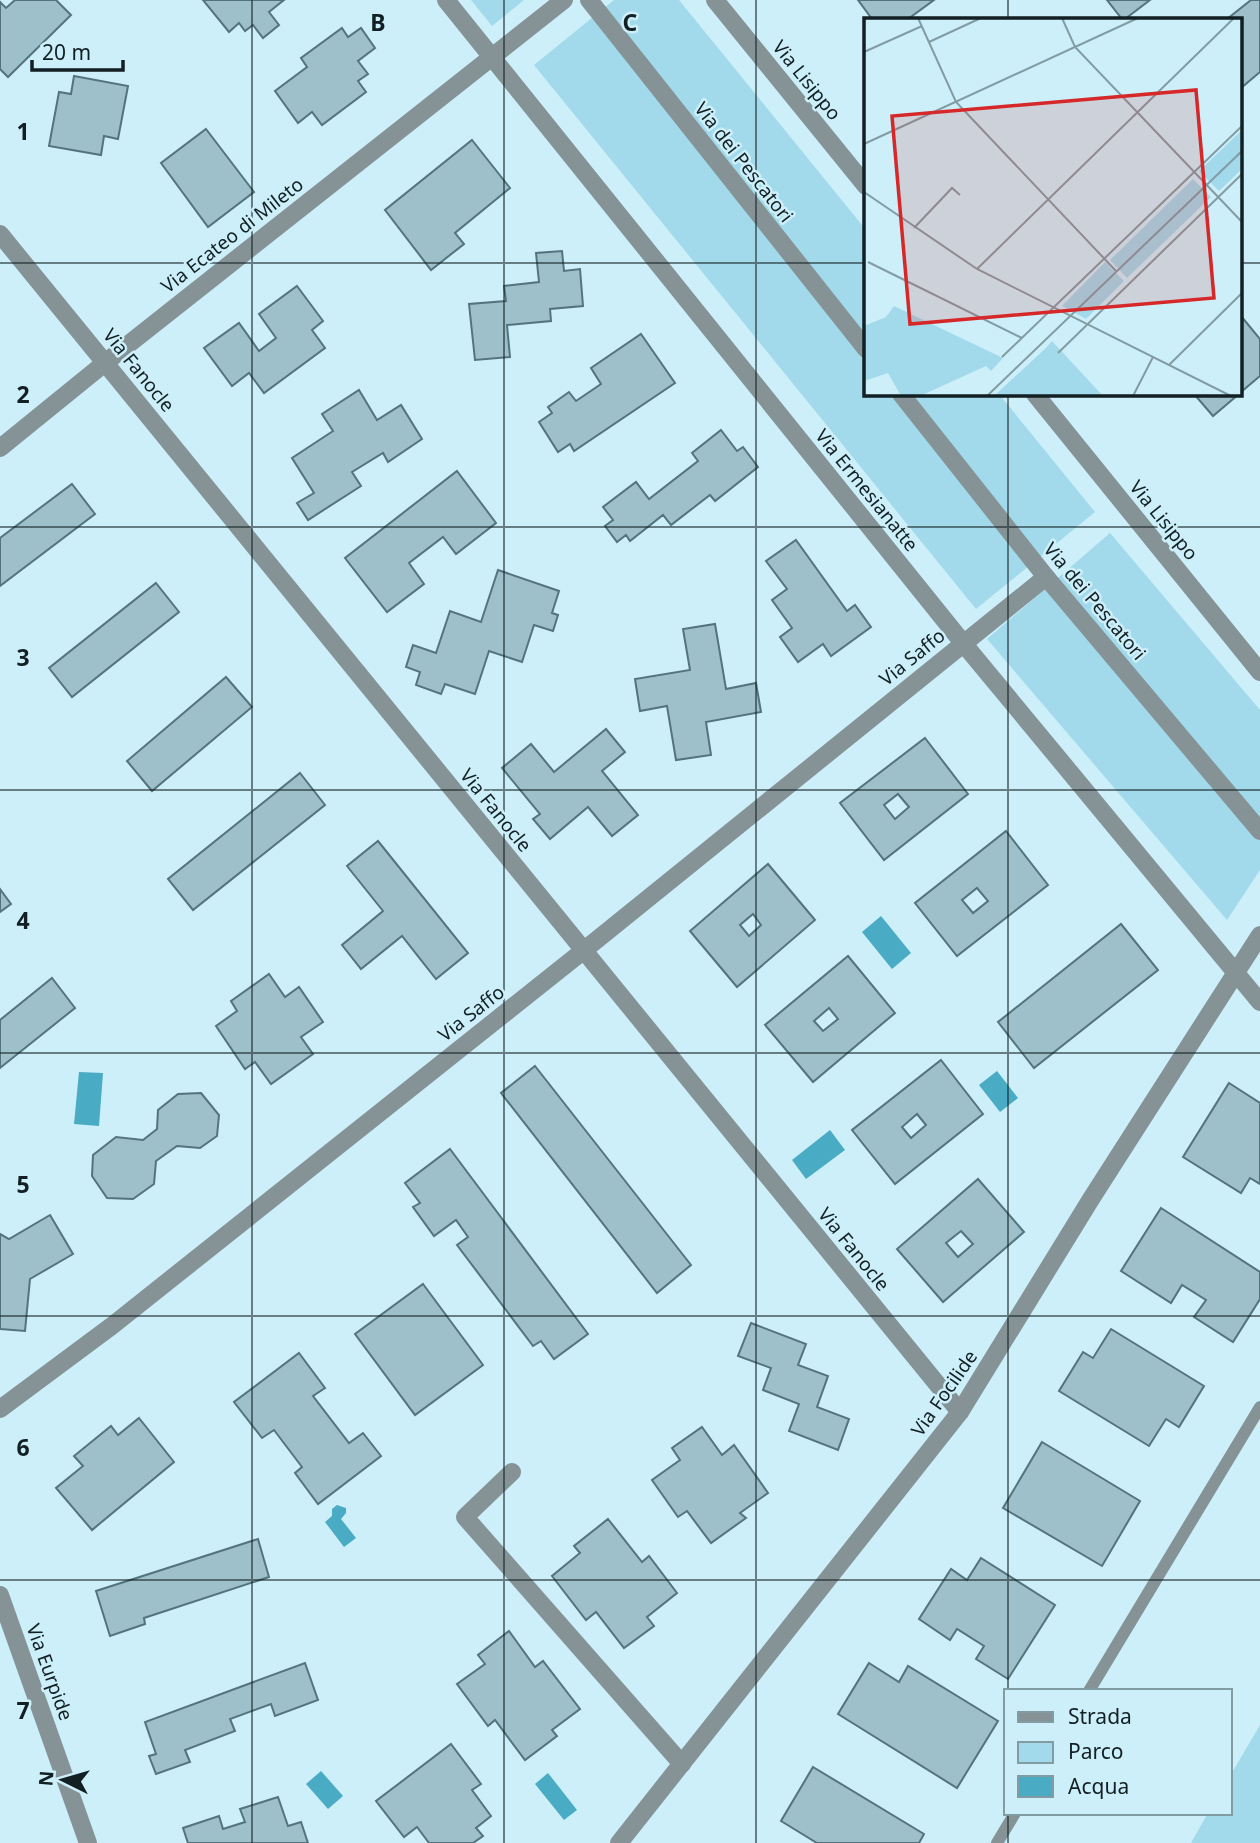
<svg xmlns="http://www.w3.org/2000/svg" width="1260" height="1843" viewBox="0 0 1260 1843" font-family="'Noto Sans',sans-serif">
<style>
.green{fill:#a2daeb}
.water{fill:#4aabc4}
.building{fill:#9ec0ca;stroke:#54747d;stroke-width:2;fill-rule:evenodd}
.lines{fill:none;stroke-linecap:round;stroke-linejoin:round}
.service{stroke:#859397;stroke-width:12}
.pedestrian{stroke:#859397;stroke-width:18}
.minor{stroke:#859397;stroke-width:18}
.tertiary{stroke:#859397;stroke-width:18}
.grid{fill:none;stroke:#121f23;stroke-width:2;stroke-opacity:0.55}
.labels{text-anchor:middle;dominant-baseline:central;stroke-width:5;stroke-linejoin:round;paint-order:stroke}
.street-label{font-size:19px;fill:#121f23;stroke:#cceff9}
.inset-road{fill:none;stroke:#829ca3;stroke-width:2}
.view{fill:#d62828;fill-opacity:0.15;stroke:#d62828;stroke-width:3.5}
.inset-edge{fill:none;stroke:#121f23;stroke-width:3.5}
.grid-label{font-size:23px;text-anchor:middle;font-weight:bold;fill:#121f23;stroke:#cceff9;stroke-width:5;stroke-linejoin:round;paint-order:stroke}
</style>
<rect width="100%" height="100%" fill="#cceff9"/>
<g class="green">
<polygon points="471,0 524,0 492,26"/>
<polygon points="614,0 679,0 866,230 866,394 999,394 1095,512 976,609 534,65"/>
<polygon points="1110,533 1260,710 1260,870 1227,920 987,639"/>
<polygon points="1260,1725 1260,1843 1191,1843 1208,1813 1230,1813 1230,1776"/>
</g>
<g class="water">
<polygon points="881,916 911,953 892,969 862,932"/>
<polygon points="997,1071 1018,1098 1000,1112 979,1085"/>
<polygon points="79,1072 103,1073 99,1126 74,1124"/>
<polygon points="830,1130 845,1150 806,1179 792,1160"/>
<polygon points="337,1505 346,1508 346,1513 341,1519 356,1538 344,1547 325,1522 332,1516 332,1509"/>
<polygon points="321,1771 343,1796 328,1809 306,1784"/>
<polygon points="548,1773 577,1810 564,1820 535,1784"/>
</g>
<g class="building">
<polygon points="15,0 56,0 71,15 8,77 0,69 0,2 6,8"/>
<polygon points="203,0 284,0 269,12 279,25 263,38 253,25 245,31 239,23 229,32"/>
<polygon points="858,0 934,0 908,19 872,19"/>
<polygon points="1107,0 1150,0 1125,19 1122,19"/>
<polygon points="1251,0 1260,0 1260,72 1241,88 1241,19 1227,19"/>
<polygon points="342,28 348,37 361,28 375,48 358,61 368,74 358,81 366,92 322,125 312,112 298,123 275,91 307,67 301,58"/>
<polygon points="74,76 128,86 118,139 104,136 101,155 49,146 59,92 71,94"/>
<polygon points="206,129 254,192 208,227 161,163"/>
<polygon points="472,140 510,188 455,233 464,244 431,270 385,210"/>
<polygon points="562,251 564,271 580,269 583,306 550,309 551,321 507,325 510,357 475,360 469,304 506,301 504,286 539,282 536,253"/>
<polygon points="297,286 323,321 312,330 325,348 264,393 249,373 232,386 204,348 239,323 259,351 276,338 259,314"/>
<polygon points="1241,316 1260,339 1260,376 1241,392"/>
<polygon points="641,334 675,383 574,451 570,444 558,452 539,422 552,413 548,407 569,392 576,401 601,384 591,368"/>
<polygon points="359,390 377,420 401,405 422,439 388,462 383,453 352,472 361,486 308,520 297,503 314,493 292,458 333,431 322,414"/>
<polygon points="1194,394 1239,394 1213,416"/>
<polygon points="721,430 737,451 743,447 758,467 715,501 710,495 671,525 663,515 630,541 626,535 617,542 605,526 613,520 603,507 636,482 649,499 698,461 692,453"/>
<polygon points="457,471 496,523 456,554 443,537 409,563 424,584 387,612 345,558"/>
<polygon points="72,484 95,514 0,586 0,538"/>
<polygon points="796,540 847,611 855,605 871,627 831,656 823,644 798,662 780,637 792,628 772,600 787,589 766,561"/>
<polygon points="498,570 559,591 552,613 558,615 553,631 534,625 522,662 489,651 475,694 445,684 441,694 416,685 420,672 406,667 413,645 436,653 450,611 481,622"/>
<polygon points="156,583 179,612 72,697 49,668"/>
<polygon points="715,624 726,689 756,683 761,712 706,722 711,755 676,760 667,706 640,711 635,679 690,670 683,629"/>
<polygon points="226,677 252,707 152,791 127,761"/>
<polygon points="606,729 625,752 602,771 638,815 612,836 588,807 550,839 533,819 540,814 502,768 531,744 554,772"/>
<path d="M925,738L968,794L884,860L840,803ZM898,794L909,807L895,819L884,805Z"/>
<polygon points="300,773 325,805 193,910 168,879"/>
<path d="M1006,831L1048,885L957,956L915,903ZM977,888L988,901L973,913L962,900Z"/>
<polygon points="378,841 468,953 436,979 402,936 361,969 342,945 383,911 347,866"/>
<path d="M768,864L815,920L737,987L690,931ZM753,914L761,925L749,936L740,925Z"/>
<polygon points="0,889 11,904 0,912"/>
<polygon points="1121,924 1158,970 1034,1068 998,1022"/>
<path d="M848,956L895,1013L813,1082L765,1025ZM829,1008L838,1019L823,1031L814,1021Z"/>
<polygon points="269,974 285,997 299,987 323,1022 301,1037 313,1054 271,1084 255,1062 245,1069 216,1026 237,1011 231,1001"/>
<polygon points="52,978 75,1008 0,1068 0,1020"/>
<path d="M941,1060L983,1114L895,1184L852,1130ZM917,1114L926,1125L911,1138L902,1127Z"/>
<polygon points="535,1066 691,1265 657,1293 501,1093"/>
<polygon points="1229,1083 1260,1103 1260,1184 1250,1178 1241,1193 1183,1157"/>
<polygon points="201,1093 219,1115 217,1136 200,1148 177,1146 156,1161 154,1184 133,1199 107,1198 92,1176 93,1155 116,1137 143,1140 157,1129 158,1110 178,1094"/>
<polygon points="450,1149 588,1334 554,1359 541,1341 533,1346 457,1245 468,1237 456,1220 434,1236 413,1207 420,1203 405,1183"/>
<path d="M978,1179L1024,1232L943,1302L897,1249ZM961,1231L973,1244L958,1257L946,1243Z"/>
<polygon points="1161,1208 1260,1272 1260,1299 1233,1342 1194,1317 1206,1300 1182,1285 1171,1303 1121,1271"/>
<polygon points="50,1215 73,1254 30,1279 25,1331 0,1329 0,1234 9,1239"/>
<polygon points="423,1284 483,1365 415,1415 355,1334"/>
<polygon points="751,1323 806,1344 798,1365 828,1376 817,1407 849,1419 838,1450 789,1431 799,1404 763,1390 771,1368 738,1356"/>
<polygon points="1111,1329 1204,1386 1179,1427 1166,1419 1149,1446 1059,1391 1083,1352 1093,1358"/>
<polygon points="299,1353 325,1388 313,1396 349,1443 363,1433 381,1456 318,1504 295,1473 302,1467 274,1430 262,1438 234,1402"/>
<polygon points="139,1418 174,1462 92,1530 56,1488 83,1466 74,1456 111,1426 118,1435"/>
<polygon points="702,1427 722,1455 734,1445 768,1493 740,1513 746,1518 711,1543 687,1511 678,1517 652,1480 680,1460 672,1448"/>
<polygon points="1042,1442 1140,1501 1102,1566 1003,1508"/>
<polygon points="608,1519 642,1562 649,1556 677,1593 647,1617 654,1626 624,1648 596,1612 586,1620 552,1576 580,1553 574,1546"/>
<polygon points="258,1539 269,1577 144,1618 145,1624 110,1636 96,1591"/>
<polygon points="981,1558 1055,1605 1008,1679 976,1659 984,1646 957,1629 950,1640 919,1619 951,1569 967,1580"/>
<polygon points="509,1631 535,1667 543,1661 580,1709 552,1730 557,1736 525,1760 495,1720 488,1726 457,1684 485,1664 478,1655"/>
<polygon points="305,1663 318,1700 275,1716 271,1704 230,1719 235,1731 185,1750 190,1762 156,1774 149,1756 156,1754 145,1722"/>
<polygon points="869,1663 899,1682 908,1666 998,1721 957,1788 838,1714"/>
<polygon points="451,1744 481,1784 472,1790 491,1816 476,1828 483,1836 473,1843 429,1843 417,1827 404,1837 376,1801"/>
<polygon points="813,1767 924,1834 919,1843 817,1843 781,1821"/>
<polygon points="278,1797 288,1826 301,1822 308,1843 188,1843 183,1828 219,1816 223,1829 245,1822 240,1809"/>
</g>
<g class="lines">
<g class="service">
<polyline points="1089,1691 1260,1407"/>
<polyline points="997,1843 1015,1813"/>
</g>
<g class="pedestrian">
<polyline points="589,0 866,349"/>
<polyline points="901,394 1046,577 1260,831"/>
</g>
<g class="minor">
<polyline points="446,0 963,643 1260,1002"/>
<polyline points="0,234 960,1412"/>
<polyline points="0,448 106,362 564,0"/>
<polyline points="0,1409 113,1325 583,951 1046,577"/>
<polyline points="512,1472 465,1517 682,1764"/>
<polyline points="0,1595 88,1843"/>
<polyline points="619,1843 960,1412 1091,1199 1260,935"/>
</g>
<g class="tertiary">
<polyline points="715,0 866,186"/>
<polyline points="1035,394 1260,672"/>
</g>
</g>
<path class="grid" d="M252,0V1843M504,0V1843M756,0V1843M1008,0V19M0,263H866M1241,263H1260M1008,394V1691M0,527H1260M0,790H1260M0,1053H1260M0,1316H1260M0,1580H1260M1008,1813V1843"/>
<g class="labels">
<g class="street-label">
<text transform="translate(807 80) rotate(51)">Via Lisippo</text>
<text transform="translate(744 162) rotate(52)">Via dei Pescatori</text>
<text transform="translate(232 235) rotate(-38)">Via Ecateo di Mileto</text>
<text transform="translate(139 370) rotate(51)">Via Fanocle</text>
<text transform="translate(867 490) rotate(51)">Via Ermesianatte</text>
<text transform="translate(1164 520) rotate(51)">Via Lisippo</text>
<text transform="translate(1095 601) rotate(50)">Via dei Pescatori</text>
<text transform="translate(912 657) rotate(-39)">Via Saffo</text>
<text transform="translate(496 810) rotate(51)">Via Fanocle</text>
<text transform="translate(471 1013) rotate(-38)">Via Saffo</text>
<text transform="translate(854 1249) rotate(51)">Via Fanocle</text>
<text transform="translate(944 1393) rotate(-55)">Via Focilide</text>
<text transform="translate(50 1672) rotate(70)">Via Eurpide</text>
</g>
</g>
<g transform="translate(864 18)">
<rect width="378" height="378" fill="#cceff9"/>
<path d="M378,112V151L355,173L335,153ZM329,161L347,179L263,260L246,242ZM241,244L260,263L222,301L198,288ZM30,288L139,340L127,353L122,348L56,378H37L24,355L0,363V308L22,299ZM188,323L239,378H130L182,330Z" fill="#a2daeb"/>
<path class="inset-road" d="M54,0L92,84L252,253M198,0L211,29L378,204M65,24L117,0M0,34L58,8M0,126L274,0M0,174L113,251L367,378M50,210L88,170L96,177M4,244L158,320M113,251L370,0M194,335L378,156M138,339L378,108M305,347L378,275M123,378L378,133M269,378L289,339"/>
<path class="view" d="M332,72L350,280L46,306L28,98Z"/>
<rect width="378" height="378" class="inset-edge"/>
</g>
<g class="grid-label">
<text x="378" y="31">B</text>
<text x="630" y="31">C</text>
<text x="23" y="140">1</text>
<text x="23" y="403">2</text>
<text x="23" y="666">3</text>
<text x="23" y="929">4</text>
<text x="23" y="1193">5</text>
<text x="23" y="1456">6</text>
<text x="23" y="1719">7</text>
</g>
<rect x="1004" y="1689" width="228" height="126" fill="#cceff9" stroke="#829ca3" stroke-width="2"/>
<rect x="1018" y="1712" width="35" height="10" fill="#859397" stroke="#829ca3" stroke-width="2"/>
<text x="1068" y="1724" font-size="21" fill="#121f23">Strada</text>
<rect x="1018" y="1742" width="35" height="21" fill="#a2daeb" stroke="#829ca3" stroke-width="2"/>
<text x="1068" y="1759" font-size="21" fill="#121f23">Parco</text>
<rect x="1018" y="1776" width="35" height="21" fill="#4aabc4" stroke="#829ca3" stroke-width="2"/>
<text x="1068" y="1794" font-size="21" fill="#121f23">Acqua</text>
<g transform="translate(63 1780) rotate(275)" stroke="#cceff9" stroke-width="5" paint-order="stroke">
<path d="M0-5L12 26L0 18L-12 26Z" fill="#121f23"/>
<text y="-10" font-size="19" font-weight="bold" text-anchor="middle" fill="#121f23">N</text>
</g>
<path d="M32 60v10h91v-10" fill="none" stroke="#121f23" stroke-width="3.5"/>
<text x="42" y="60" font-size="21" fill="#121f23" stroke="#cceff9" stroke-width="5" paint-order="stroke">20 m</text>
</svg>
